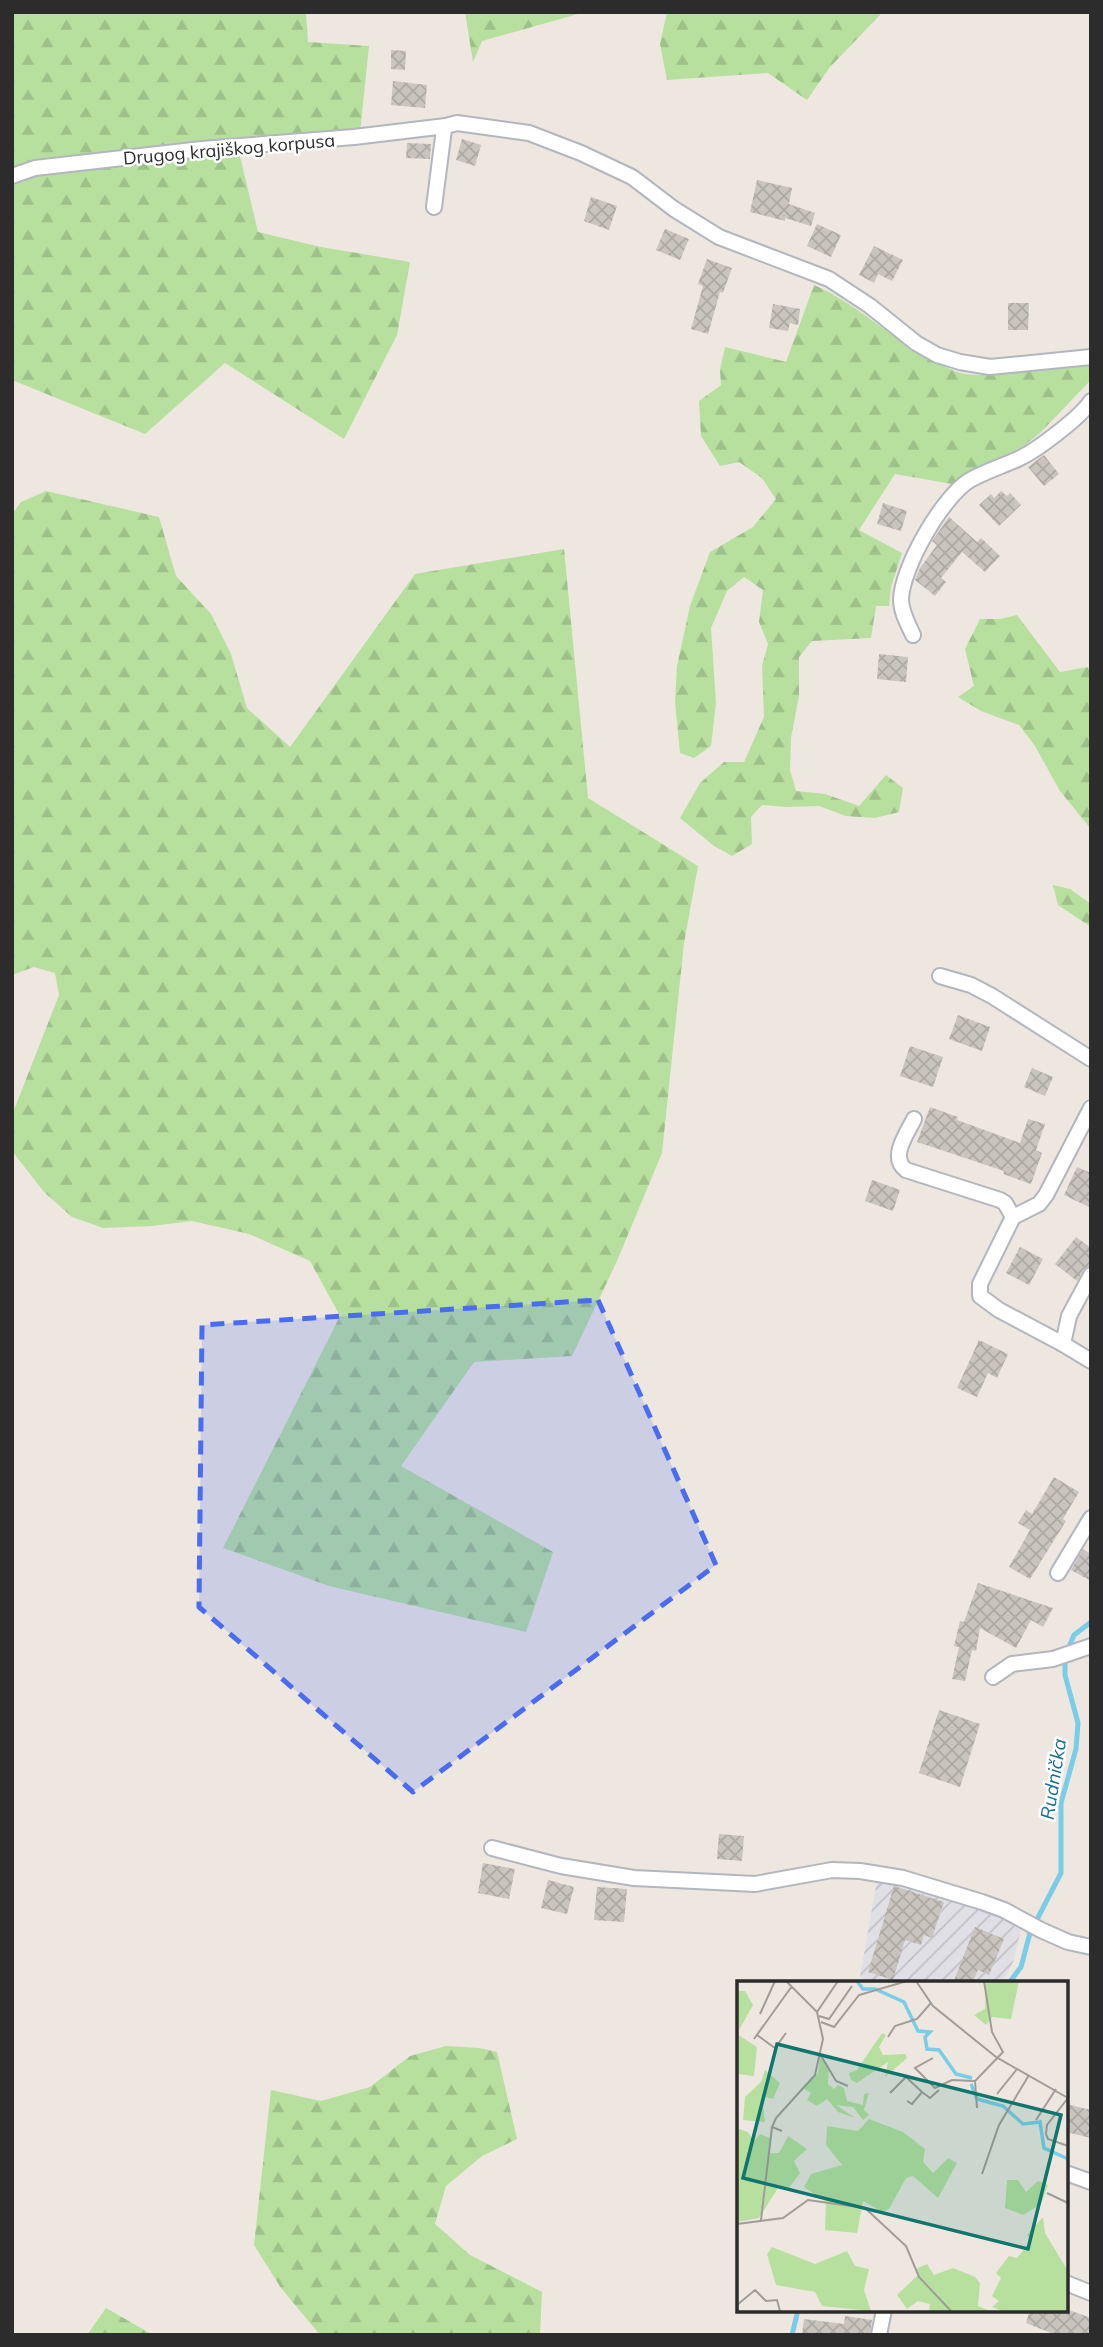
<svg xmlns="http://www.w3.org/2000/svg" width="1103" height="2347" viewBox="0 0 1103 2347" font-family="Mulish,sans-serif">
<style>
.industrial{fill:url(#industrial-furrows)}
.forest{fill:url(#forest-firs)}
.lines{fill:none;stroke-linecap:round;stroke-linejoin:round}
.stream{stroke:#79cde8;stroke-width:5}
.building{fill:url(#building-cross-hatch)}
.minor-casing{stroke:#b3b6bf;stroke-width:18}
.minor{stroke:#fff;stroke-width:14}
.marked{fill:#496cf0;fill-opacity:0.2;stroke:#496cf0;stroke-width:5;stroke-dasharray:14 9;stroke-linejoin:round}
.labels{text-anchor:middle;dominant-baseline:central;stroke-width:5;stroke-linejoin:round;paint-order:stroke}
.street-label{font-size:18px;fill:#2c2c2c;stroke:#fff}
.water-label{font-size:19px;font-style:italic;fill:#156e97;stroke:#fff}
.inset-river{fill:none;stroke:#79cde8;stroke-width:3.5}
.inset-road{fill:none;stroke:#a09c98;stroke-width:2}
.view{fill:#0f766e;fill-opacity:0.15;stroke:#0f766e;stroke-width:3.5}
.inset-edge{fill:none;stroke:#2c2c2c;stroke-width:3.5}
</style>
<defs>
<pattern id="industrial-furrows" width="10" height="10" patternUnits="userSpaceOnUse" patternTransform="scale(1.75)"><rect width="10" height="10" fill="#e1dfe6"/><path d="M-1 1l2-2M0 10L10 0M9 11l2-2" fill="none" stroke="#c1c0c5"/></pattern>
<pattern id="forest-firs" width="22" height="20" patternUnits="userSpaceOnUse" patternTransform="scale(1.75)"><rect width="22" height="20" fill="#b7e09f"/><path d="M5 1l3.5 6h-7zM16 11l3.5 6h-7z" fill="#9ec089"/></pattern>
<pattern id="building-cross-hatch" width="8" height="8" patternUnits="userSpaceOnUse" patternTransform="scale(1.75)"><rect width="8" height="8" fill="#c9c5be"/><path d="M0 0l8 8M0 8l8-8" fill="none" stroke="#ada9a3"/></pattern>
</defs>
<rect width="100%" height="100%" fill="#ede7e0"/>
<polygon class="industrial" points="877,1880 998,1915 1021,1930 1013,1962 1007,1975 1000,1983 867,1983 860,1977"/>
<g class="forest">
<polygon points="12,12 306,12 308,42 369,46 360,133 239,152 258,232 321,247 410,262 397,335 344,439 225,363 145,434 12,380"/>
<polygon points="465,12 585,12 482,41 473,62"/>
<polygon points="667,12 880,12 880,15 830,67 807,100 768,73 667,80 660,44"/>
<path d="M814,285C860,305 895,343 940,364C947,367 953,371 960,373C991,380 1055,367 1087,362C1092,368 1091,375 1089,382L1040,433L1022,447L982,465L952,484L895,474L859,530L902,553L891,587L889,606H876L871,638L812,641L799,657V696L791,738L790,770L796,791L825,794L859,806L886,775L903,788L899,812L875,818L846,816L819,806L787,807L762,805L751,817L752,844L732,856L714,846L680,818L700,783L724,762H744L764,717L762,666L768,644L759,622L763,590L744,577L727,591L711,628L716,703L711,746L694,758L680,753L675,702L677,666L690,606L710,552L753,527L776,499L762,478L739,462L720,466L701,436L699,401L721,385L720,369L725,347L786,362Z"/>
<polygon points="46,491 159,517 176,576 211,614 231,654 247,708 290,747 415,574 564,549 588,798 698,866 684,943 662,1153 617,1261 572,1356 474,1362 401,1466 553,1552 526,1632 329,1586 223,1548 340,1316 310,1261 249,1234 192,1221 152,1226 103,1228 72,1217 44,1192 12,1151 12,1115 59,995 55,973 34,967 12,975 12,514 21,502"/>
<polygon points="1017,615 1060,672 1088,667 1091,671 1091,829 1060,791 1035,746 1019,725 981,711 958,697 974,686 965,649 980,619 1000,619"/>
<polygon points="1053,885 1070,889 1091,904 1091,927 1058,905"/>
<polygon points="446,2046 479,2048 497,2052 517,2139 482,2156 446,2186 435,2224 470,2255 542,2292 540,2335 320,2335 281,2288 254,2245 271,2090 321,2101 370,2087 410,2056"/>
<polygon points="106,2308 153,2335 87,2335"/>
</g>
<g class="lines">
<g class="stream">
<polyline points="1009,1983 1021,1967 1030,1933 1061,1873 1061,1803 1076,1749 1078,1723 1065,1675 1065,1657 1074,1635 1091,1622"/>
<polyline points="792,2335 798,2310"/>
</g>
</g>
<g class="building">
<polygon points="391,50 406,51 405,70 391,69"/>
<polygon points="393,81 427,85 425,108 391,105"/>
<polygon points="462,139 481,145 475,166 456,160"/>
<polygon points="407,143 431,144 430,159 406,158"/>
<polygon points="757,180 792,188 789,204 815,213 811,226 785,218 785,221 750,212"/>
<polygon points="591,197 617,206 609,230 584,221"/>
<polygon points="817,224 841,235 831,257 807,246"/>
<polygon points="665,229 689,239 680,260 656,250"/>
<polygon points="874,246 903,260 892,281 878,274 874,283 859,275"/>
<polygon points="707,259 732,268 723,293 720,292 708,334 691,329 703,286 698,284"/>
<polygon points="1008,303 1029,303 1028,330 1008,330"/>
<polygon points="773,304 800,309 798,325 790,323 788,331 769,328"/>
<polygon points="1044,455 1059,474 1044,486 1028,467"/>
<polygon points="1001,491 1007,496 1010,493 1021,505 999,526 979,505 991,494 994,498"/>
<polygon points="883,503 907,511 901,531 877,524"/>
<polygon points="949,517 977,542 981,538 1000,556 985,572 962,552 941,578 946,582 935,596 915,580 920,568 937,545 932,541"/>
<polygon points="879,654 908,657 906,682 877,679"/>
<polygon points="958,1015 990,1027 982,1051 949,1039"/>
<polygon points="910,1046 943,1057 933,1087 900,1076"/>
<polygon points="1032,1068 1053,1077 1045,1096 1024,1087"/>
<polygon points="930,1107 958,1117 957,1120 1020,1143 1028,1119 1045,1124 1036,1150 1042,1153 1031,1184 1003,1174 1004,1171 917,1142"/>
<polygon points="1077,1167 1091,1173 1091,1208 1064,1195"/>
<polygon points="872,1180 900,1190 893,1211 865,1201"/>
<polygon points="1076,1237 1091,1248 1091,1265 1083,1270 1077,1281 1055,1264"/>
<polygon points="1020,1247 1043,1259 1029,1285 1006,1273"/>
<polygon points="979,1340 1008,1354 997,1378 988,1373 977,1397 957,1388"/>
<polygon points="1054,1477 1079,1492 1063,1519 1066,1521 1030,1579 1009,1567 1030,1530 1018,1523 1026,1510 1032,1514"/>
<polygon points="1083,1549 1091,1554 1091,1581 1071,1570"/>
<polygon points="978,1583 1053,1608 1043,1627 1031,1620 1016,1648 980,1628 976,1651 972,1650 965,1681 952,1679 959,1647 954,1646 960,1621 964,1622"/>
<polygon points="939,1710 980,1724 960,1787 919,1773"/>
<polygon points="719,1834 744,1836 742,1861 717,1859"/>
<polygon points="483,1863 515,1869 509,1899 478,1893"/>
<polygon points="548,1880 574,1887 567,1914 541,1908"/>
<polygon points="894,1886 944,1902 932,1938 924,1935 921,1945 905,1940 893,1980 868,1972"/>
<polygon points="597,1887 627,1889 624,1922 594,1920"/>
<polygon points="975,1927 1004,1939 989,1975 978,1970 972,1983 953,1983"/>
<polygon points="1066,2104 1091,2110 1091,2138 1066,2132"/>
<polygon points="1030,2310 1069,2310 1091,2318 1091,2335 1056,2335 1026,2323"/>
<polygon points="845,2316 872,2320 870,2335 802,2335 804,2319 844,2324"/>
</g>
<g class="lines">
<defs>
<g id="minor">
<polyline points="12,176 35,168 202,149 354,137 446,126"/>
<polyline points="434,207 444,129 446,126 457,123 529,133 581,153 632,177 674,209 719,237 829,279 870,306 916,343 937,355 960,362 990,367 1091,357"/>
<path d="M913,635C908,624 901,612 901,599C902,567 943,496 970,480C986,471 1003,466 1020,458C1037,450 1081,417 1091,401"/>
<polyline points="940,976 971,985 992,996 1091,1059"/>
<path d="M914,1119C907,1134 889,1157 906,1170L1000,1200L1005,1203L1013,1217L980,1284V1296L999,1310L1063,1344"/>
<polyline points="1013,1217 1039,1204 1046,1195 1091,1108"/>
<polyline points="1091,1275 1069,1316 1063,1344 1091,1361"/>
<polyline points="1058,1573 1091,1518"/>
<polyline points="993,1677 1012,1664 1053,1659 1091,1646"/>
<polyline points="492,1848 561,1866 634,1878 755,1884 832,1870 860,1871 903,1878 982,1902 1004,1910 1041,1930 1068,1942 1091,1947"/>
<polyline points="1066,2173 1091,2182"/>
<polyline points="1066,2283 1091,2293"/>
<polyline points="879,2335 884,2310"/>
</g>
</defs>
<use href="#minor" class="minor-casing"/>
<use href="#minor" class="minor"/>
</g>
<path class="marked" d="M598,1300L716,1565L413,1792L199,1607L202,1325Z"/>
<g class="labels">
<g class="street-label">
<text transform="translate(229 149) rotate(-5)">Drugog krajiškog korpusa</text>
</g>
<g class="water-label">
<text transform="translate(1053 1779) rotate(-81)">Rudnička</text>
</g>
</g>
<g transform="translate(737 1981)">
<rect width="331" height="331" fill="#ede7e0"/>
<path d="M249,0H282L274,38L255,36L249,44L237,34L248,28ZM0,10H8L16,24L2,49ZM145,52L149,54L142,66L146,74L168,73L170,77L148,96L151,81L120,102L114,99L112,92L120,89ZM0,53L20,66L17,95L0,93ZM83,76L92,86L91,103L97,108L101,104L107,107L110,120L126,124L127,113L132,112L127,129L132,134L126,139L116,126L99,124L118,137L101,131L90,118L80,125L70,119L74,112L66,107L81,92ZM28,89L43,102L36,118L25,115L28,141L6,139L8,116L24,101ZM132,138L166,151L188,168L186,181L196,192L211,177L220,182L201,217L176,195L169,197L152,228L145,231L126,220L120,252L88,249L89,221L67,206L74,193L105,184L89,164L90,145L121,150ZM0,147L11,151L17,160L23,153L33,157L32,172H42L51,155L70,168L57,180L63,192L52,207H41L22,237L0,241ZM270,199H281L289,211L301,200L311,204L304,223L286,234L268,227ZM306,236L308,252L331,290V330H265L255,326L262,320L255,315L264,297L259,292L272,275L280,277L294,260L290,254ZM35,266L78,283L110,270L118,285L132,288L127,309L134,330L85,325L78,311L39,304L30,273ZM190,283L197,294L216,287L238,296L243,302L241,325L253,330H192L193,323L181,320L170,328L160,314L181,294L179,288Z" fill="#b7e09f"/>
<path class="inset-river" d="M120,0L126,8H138L167,21L181,50L193,51L188,56L190,68L202,69L219,93L235,97M234,103L240,118L266,125L286,143L303,141L307,167L331,178"/>
<path class="inset-road" d="M179,0L196,25L259,76L331,117M80,31L101,0M23,33L38,0M82,35L92,38L115,5M84,41L97,46L122,14L170,0M20,54L38,67L49,52M151,56L158,45L180,38L194,22M17,58L55,5M83,73L99,100L111,105M196,77L178,87L198,107L215,99L238,100M153,112L169,96L185,111M260,113L280,88M331,117L310,144L309,153L311,158L331,165M170,120L175,123L185,111L193,117L202,109M240,127L238,100L266,71L255,51L247,0M299,139L319,108M45,150L35,146L39,137L78,94L86,58L80,31L49,0M245,193L262,144L292,94M310,212L331,222M24,239L35,146M0,243L46,237L71,219L128,227L169,265L182,296L214,330M0,324L18,309L29,320L40,319L43,330"/>
<path class="view" d="M40,63L324,134L291,268L6,197Z"/>
<rect width="331" height="331" class="inset-edge"/>
</g>
<rect width="1103" height="2347" fill="none" stroke="#2c2c2c" stroke-width="28"/>
</svg>
